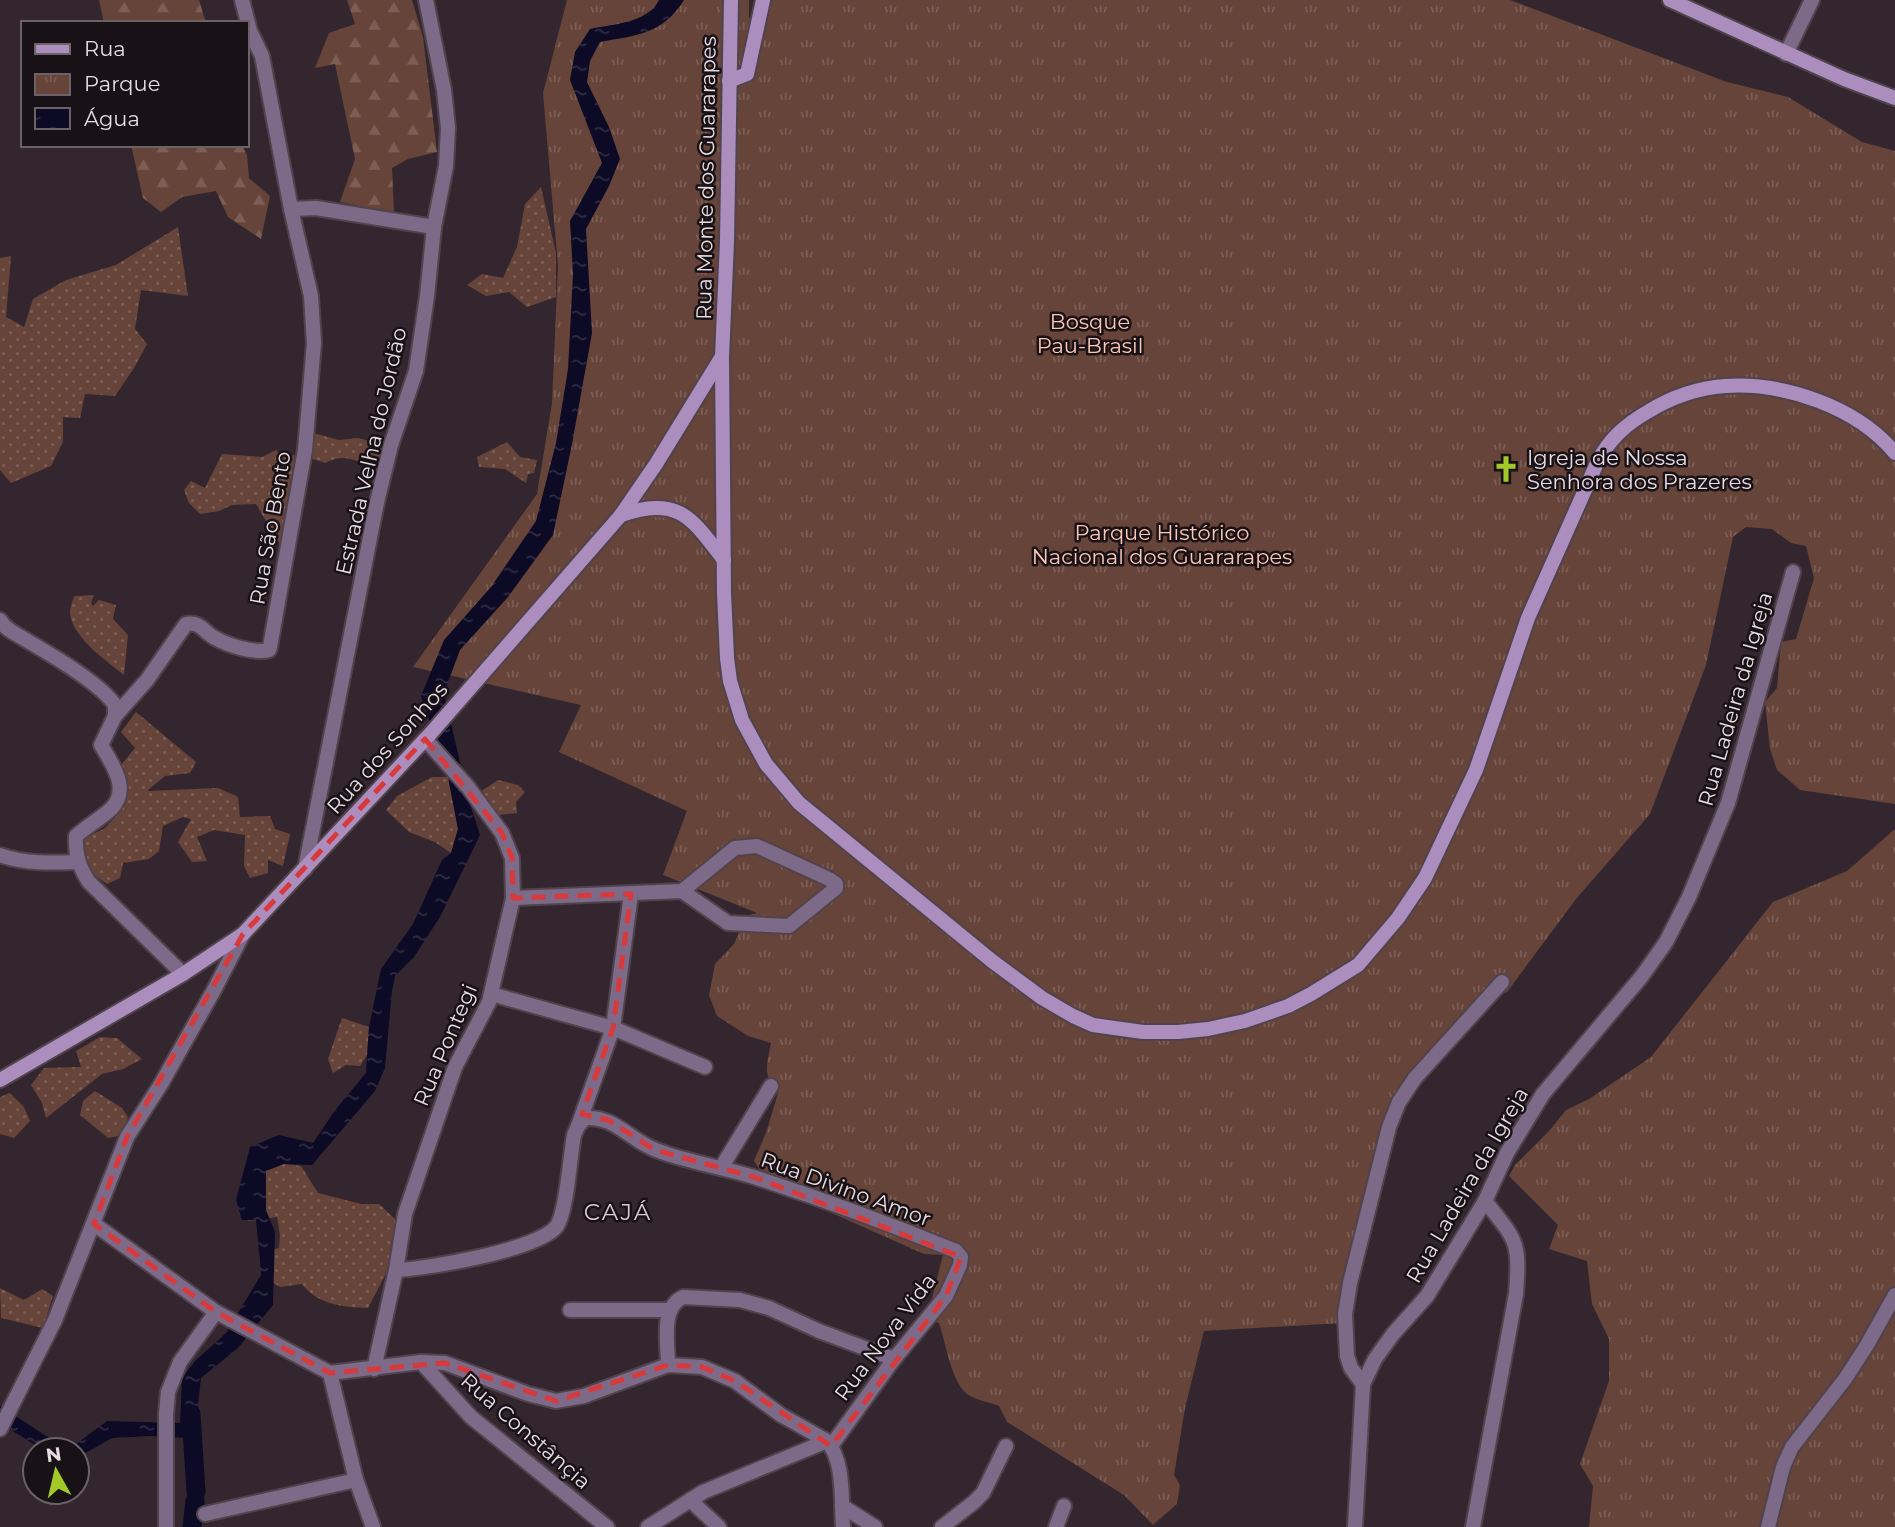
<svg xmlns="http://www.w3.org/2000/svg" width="1895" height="1527" viewBox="0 0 1895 1527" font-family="Montserrat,sans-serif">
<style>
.grass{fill:url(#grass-dots)}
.forest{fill:url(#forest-firs)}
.park{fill:url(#park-tufts)}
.water{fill:url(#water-ripples)}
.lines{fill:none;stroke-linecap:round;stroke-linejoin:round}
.canal{stroke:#0d0a25;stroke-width:19}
.street-casing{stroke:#50434c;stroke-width:18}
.secondary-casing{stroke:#50434c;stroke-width:18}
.street{stroke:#7d6a88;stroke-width:14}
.secondary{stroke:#ac8ebe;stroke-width:14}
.marked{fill:none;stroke:#d83a3b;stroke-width:5;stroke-dasharray:14 9;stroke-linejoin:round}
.labels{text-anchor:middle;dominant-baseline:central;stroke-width:5;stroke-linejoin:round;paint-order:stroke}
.street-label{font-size:21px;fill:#e6dce2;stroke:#181115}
.park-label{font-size:21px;fill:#fdc7b6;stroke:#181115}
.poi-label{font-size:21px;fill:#e6dce2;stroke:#181115;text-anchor:start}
.neighbourhood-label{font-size:23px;letter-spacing:2px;fill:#dcc8d4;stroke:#181115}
</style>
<defs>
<pattern id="grass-dots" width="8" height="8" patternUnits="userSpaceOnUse" patternTransform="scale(1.75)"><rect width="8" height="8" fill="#664439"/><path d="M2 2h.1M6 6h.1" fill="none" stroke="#7c5e55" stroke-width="1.8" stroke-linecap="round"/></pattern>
<pattern id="forest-firs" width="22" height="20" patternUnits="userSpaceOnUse" patternTransform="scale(1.75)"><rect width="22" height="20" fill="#664439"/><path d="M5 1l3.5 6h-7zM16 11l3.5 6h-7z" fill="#7c5e55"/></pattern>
<pattern id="park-tufts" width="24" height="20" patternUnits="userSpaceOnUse" patternTransform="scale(1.75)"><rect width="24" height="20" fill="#664439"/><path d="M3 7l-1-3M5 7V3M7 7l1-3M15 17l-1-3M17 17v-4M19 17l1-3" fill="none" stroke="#7c5e55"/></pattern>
<pattern id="water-ripples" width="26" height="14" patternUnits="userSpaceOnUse" patternTransform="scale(1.75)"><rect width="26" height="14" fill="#0d0a25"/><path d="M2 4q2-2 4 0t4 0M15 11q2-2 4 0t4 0" fill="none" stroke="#302d44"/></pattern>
</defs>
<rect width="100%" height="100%" fill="#34262f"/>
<g class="grass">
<polygon points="541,187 556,253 556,297 527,307 509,292 486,296 467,285 482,274 503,278 517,247 525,204"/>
<polygon points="178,227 188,296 141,290 135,329 147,344 134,368 115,396 85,394 80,418 63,417 63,442 51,466 11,483 0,470 0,258 11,256 6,317 24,327 33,299 66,280 116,265"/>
<path d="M313,433L339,440L358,438L387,446L381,470C359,464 347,451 325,463L310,458Z"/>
<polygon points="507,442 520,457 537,460 534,473 528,474 526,483 505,469 479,467 477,457"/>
<polygon points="276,450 282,456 294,455 298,462 286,541 280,545 256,504 232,505 219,511 200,514 189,503 184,490 191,481 205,488 222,454 262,457"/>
<path d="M94,595L91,603L93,606L99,600L116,605L113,619L128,635L124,675C107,661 71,637 70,612C70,608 73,600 74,596Z"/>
<polygon points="136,712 196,762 190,773 165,776 147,791 218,788 238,797 240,817 270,816 275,829 290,834 283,866 268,860 268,873 250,878 244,866 245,835 214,830 197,837 207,861 192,862 178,842 191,819 183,817 163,826 159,851 149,859 123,863 120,878 107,884 90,872 76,854 85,837 104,829 120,812 127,788 121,765 135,748 121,732"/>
<polygon points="432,777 448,777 458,829 451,853 435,842 409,832 386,810 397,796"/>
<polygon points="498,780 518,785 525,792 516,802 517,813 498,815 480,792"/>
<polygon points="342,1018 369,1027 367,1055 360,1066 346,1065 333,1073 328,1059"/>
<polygon points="100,1037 117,1038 142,1059 123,1069 102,1074 46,1118 42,1103 31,1085 44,1068 81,1067 76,1051"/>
<polygon points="95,1091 122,1108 128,1117 122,1135 108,1138 80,1115 83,1101"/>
<polygon points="10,1093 24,1107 30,1121 14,1138 0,1134 0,1097"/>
<path d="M255,1149L284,1164L301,1166L318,1193L361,1204H379L396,1220L390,1266L368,1308C343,1307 318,1305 302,1284L280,1287L261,1275L259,1253L279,1248L280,1235L277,1217L248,1221L236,1200Z"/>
<polygon points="0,1288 24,1300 42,1289 53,1296 43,1328 1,1318"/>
</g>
<g class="forest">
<polygon points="99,0 199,0 206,23 104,23"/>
<polygon points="347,0 412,0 423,37 437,152 408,159 392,168 394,213 340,202 355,159 335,64 315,68 329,33 355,24"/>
<polygon points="131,145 242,145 247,155 249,178 270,196 261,239 228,217 216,191 182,197 161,212 143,198"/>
</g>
<g class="park">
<path d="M567,0H749V18L773,0H1510L1727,82L1788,97L1862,142L1895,151V804L1800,790L1777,770L1770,749L1765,702L1777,688L1781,642L1796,639L1814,578L1806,546L1791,543L1772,529L1746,527L1733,537L1706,665L1650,814L1576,899L1507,992L1477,998L1404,1095L1343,1323L1204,1331L1185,1408L1174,1475L1180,1485L1177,1504L1153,1525L1124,1495L1007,1422L999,1406C989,1402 975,1400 967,1394C951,1381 946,1343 939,1323L927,1319L943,1255L924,1254L769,1185L754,1161L767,1130L778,1093C762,1078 767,1063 771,1043L748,1036L717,1016L709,995L715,964L734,944L746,916L757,913L663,875L687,811L559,752L581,705L413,667L537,494L552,403L558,266L543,93Z"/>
<polygon points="1895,829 1895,1527 1589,1527 1593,1486 1580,1464 1609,1381 1609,1339 1592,1304 1587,1261 1549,1249 1558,1225 1509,1176 1515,1165 1550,1130 1566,1110 1589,1099 1651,1057 1773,902 1847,871"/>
</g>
<path class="water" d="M659,0H684C662,35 637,35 600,42L590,61L587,82L609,127L620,159L609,186L586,229L592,333L572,444L553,535L508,597L460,650L444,693L469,801L480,835L440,917L414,957L395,976L392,991L385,1068L375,1091L312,1165L284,1164L266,1171V1210L275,1232L273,1305L238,1348L201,1378L198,1405L202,1439L151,1436L112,1438L77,1458V1450H43L0,1423V1406L68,1450L107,1421L180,1423L182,1378L196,1360L226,1333L261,1275L256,1220H242L236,1200L250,1147L279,1135L313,1143L335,1110L366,1073L369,1027L381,969L413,924L442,860L451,853L458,829L448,777L421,696L444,640L491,587L536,521L556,443L568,369L573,274L570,221L602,163L570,80L575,52L590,29C613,24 648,23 659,0Z"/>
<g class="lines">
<g class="canal">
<polyline points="191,1414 196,1492"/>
<polyline points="192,1527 195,1501"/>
</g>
<defs>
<g id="street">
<polyline points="242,0 250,31 262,56 291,209 316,208 434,227"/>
<polyline points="1786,54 1812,0"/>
<path d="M0,620C6,630 16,634 26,640C50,654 100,683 115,705V716L101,745C112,764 131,789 111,809C100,819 87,826 76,836C75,854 79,867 89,882L183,974"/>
<path d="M115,716L147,680L186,624C200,621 204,632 215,638C227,645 255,654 269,650L270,647L305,450L314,343L311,296L291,209"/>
<path d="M0,855C26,864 51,863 78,862"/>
<polyline points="305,869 377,502 391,445 416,371 427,296 434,227 446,166 448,128 444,90 426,0"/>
<polyline points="513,898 682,891 728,923 789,926 836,888 836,884 829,879 757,846 735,848 682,891"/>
<polyline points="491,994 613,1028 705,1067"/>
<polyline points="578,1126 613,1028 631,894"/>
<polyline points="721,1168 771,1086"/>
<polyline points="94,1224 216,1312 330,1373"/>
<path d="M396,1270C426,1269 539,1250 557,1226C567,1210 570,1156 574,1135L578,1126L585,1118C616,1116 629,1140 656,1150C687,1162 722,1167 754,1177C822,1199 890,1224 956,1251L961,1257L960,1265L946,1296L894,1359L831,1446"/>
<polyline points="570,1310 668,1310"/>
<polyline points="421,1362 471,1417 607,1527"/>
<path d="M668,1365C668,1343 660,1308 683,1297L740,1300L769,1308L819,1331L894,1359"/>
<polyline points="374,1369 396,1270 405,1214 455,1067 489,1002 513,898 512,858 502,833 468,787 425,739"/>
<path d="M330,1373L421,1362L445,1363L528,1394L556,1401L584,1396L668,1365L702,1367L735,1381L781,1415L827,1441C845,1462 841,1501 843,1527"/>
<polyline points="330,1373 356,1480 373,1527"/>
<polyline points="1363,1384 1351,1368 1347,1356 1345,1314 1350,1283 1389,1127 1399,1102 1415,1078 1502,982"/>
<polyline points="0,1429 55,1320 127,1137 161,1084 214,990 243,934"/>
<polyline points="690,1500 719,1527"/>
<polyline points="842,1506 875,1527"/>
<polyline points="205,1514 356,1480"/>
<polyline points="166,1527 166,1414 168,1392 180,1362 216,1312"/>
<polyline points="648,1527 703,1492 827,1441"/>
<polyline points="942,1527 974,1502 983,1493 1006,1446"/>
<polyline points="1056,1527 1064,1506"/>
<polyline points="1355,1527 1363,1384 1375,1359 1393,1334 1427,1296 1485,1201 1507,1153 1543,1094 1642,976 1666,942 1689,897 1728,803 1793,572"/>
<path d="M1473,1527L1516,1294C1520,1241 1517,1241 1485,1201"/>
<polyline points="1768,1527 1783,1467 1792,1447 1845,1379 1867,1345 1895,1295"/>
</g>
<g id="secondary">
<path d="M731,0L727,241L722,357L724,593L727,658L730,681L742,720L766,764L799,803L992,961L1042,998L1073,1016L1093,1025L1143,1032H1178L1208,1029L1245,1021L1288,1006L1311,994L1358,965L1398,918L1425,878L1476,770L1528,618L1597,463C1609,439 1626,424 1649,411C1672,397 1698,388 1725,386C1784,382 1857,407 1895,453"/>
<polyline points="1670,0 1844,79 1895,98"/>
<polyline points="729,81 747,74 763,0"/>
<path d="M621,515C679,496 691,517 724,560"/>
<polyline points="0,1080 183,974 243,934 431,733 621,515 656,464 721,358"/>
</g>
</defs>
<use href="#street" class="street-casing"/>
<use href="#secondary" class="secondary-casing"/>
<use href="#street" class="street"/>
<use href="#secondary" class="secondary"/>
</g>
<path class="marked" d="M425,739L502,833L512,858L513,898L631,894L613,1028L582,1114L608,1120L655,1150L754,1177L961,1257L946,1296L831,1446L735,1381L702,1367L668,1365L556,1401L445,1363L330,1373L216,1312L94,1224L127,1137L243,934Z"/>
<defs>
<symbol id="church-bare" viewBox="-9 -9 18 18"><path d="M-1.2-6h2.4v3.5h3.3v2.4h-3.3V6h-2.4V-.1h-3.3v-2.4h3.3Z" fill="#a2c928" stroke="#181115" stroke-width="2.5" paint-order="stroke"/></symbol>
</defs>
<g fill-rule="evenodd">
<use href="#church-bare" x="1487" y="450" width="38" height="38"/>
</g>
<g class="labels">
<g class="street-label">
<text transform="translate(706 178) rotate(-89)">Rua Monte dos Guararapes</text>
<text transform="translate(371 451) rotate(-77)">Estrada Velha do Jordão</text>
<text transform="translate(270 528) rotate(-80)">Rua São Bento</text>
<text transform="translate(1735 699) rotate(-74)">Rua Ladeira da Igreja</text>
<text transform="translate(387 748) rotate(-48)">Rua dos Sonhos</text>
<text transform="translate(445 1045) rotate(-67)">Rua Pontegi</text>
<text transform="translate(1467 1185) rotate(-60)">Rua Ladeira da Igreja</text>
<text transform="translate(846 1189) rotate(20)">Rua Divino Amor</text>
<text transform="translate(885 1337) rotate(-53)">Rua Nova Vida</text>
<text transform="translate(526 1431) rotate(41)">Rua Constânçia</text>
</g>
<g class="park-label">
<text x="1090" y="321">Bosque<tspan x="1090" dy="24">Pau-Brasil</tspan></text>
<text x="1162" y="532">Parque Histórico<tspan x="1162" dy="24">Nacional dos Guararapes</tspan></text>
</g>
<g class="poi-label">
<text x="1527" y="457">Igreja de Nossa<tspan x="1527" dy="24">Senhora dos Prazeres</tspan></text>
</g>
<g class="neighbourhood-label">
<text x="618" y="1212">CAJÁ</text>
</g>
</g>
<rect x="21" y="21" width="228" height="126" fill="#181115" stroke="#6a6267" stroke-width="2"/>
<rect x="35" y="44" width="35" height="10" fill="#ac8ebe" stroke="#6a6267" stroke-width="2"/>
<text x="84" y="56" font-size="21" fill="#e6dce2">Rua</text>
<rect x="35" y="74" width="35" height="21" fill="url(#park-tufts)" stroke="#6a6267" stroke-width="2"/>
<text x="84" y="91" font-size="21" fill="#e6dce2">Parque</text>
<rect x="35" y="108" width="35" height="21" fill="url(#water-ripples)" stroke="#6a6267" stroke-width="2"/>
<text x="84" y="126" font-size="21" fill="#e6dce2">Água</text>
<g transform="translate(56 1471) rotate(352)"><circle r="33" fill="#181115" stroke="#6a6267" stroke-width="2"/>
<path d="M0-5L12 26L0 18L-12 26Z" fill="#a2c928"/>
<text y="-10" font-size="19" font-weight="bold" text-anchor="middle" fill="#e6dce2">N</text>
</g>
</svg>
